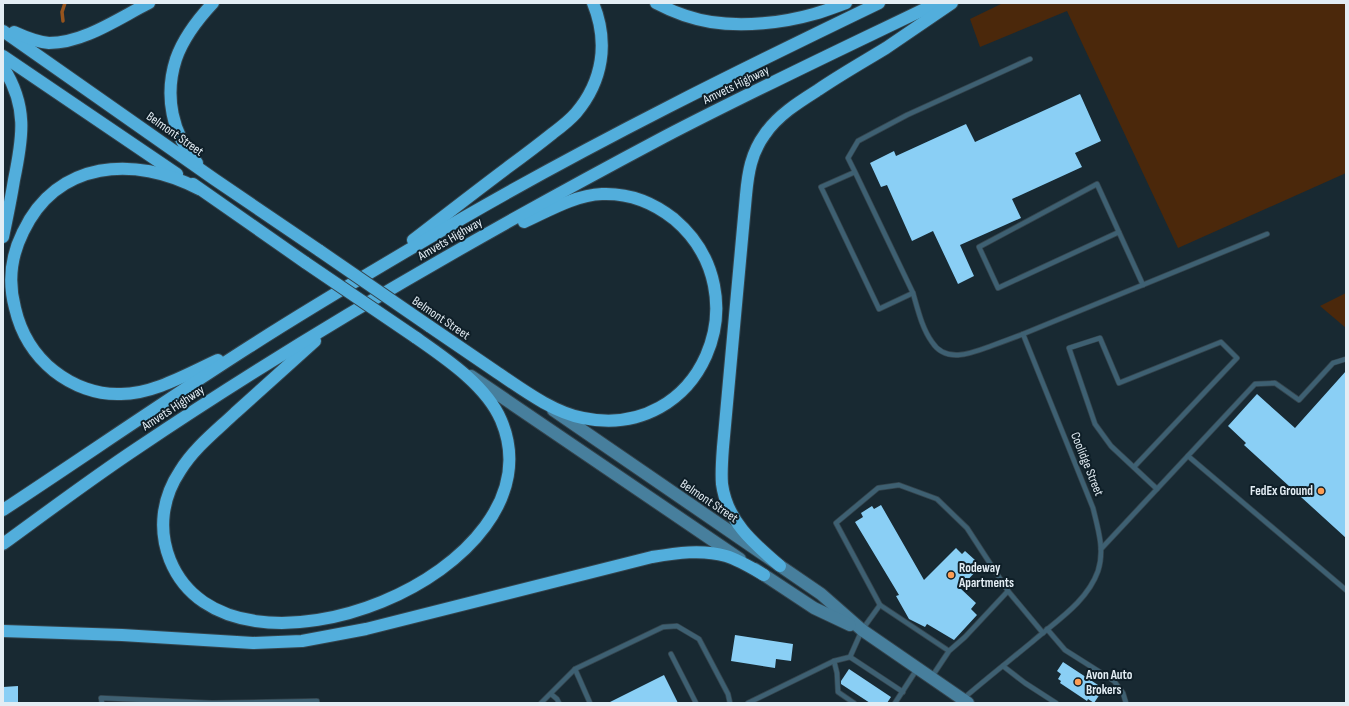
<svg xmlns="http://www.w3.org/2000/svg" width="1349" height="706" viewBox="0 0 1349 706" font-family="'Sofia Sans Condensed',sans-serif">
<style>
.green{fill:#4b280b}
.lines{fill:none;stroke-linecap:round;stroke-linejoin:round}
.stream{stroke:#96541d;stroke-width:3.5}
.building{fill:#8acff5}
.lane-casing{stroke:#34444d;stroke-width:6}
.secondary-casing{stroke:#34444d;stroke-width:14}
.highway-casing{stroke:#34444d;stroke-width:14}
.lane{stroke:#3e6072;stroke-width:4.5}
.secondary{stroke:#477f9d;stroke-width:12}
.highway{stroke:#52aedc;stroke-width:12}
.highway-bridge-casing{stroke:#34444d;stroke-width:14;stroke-linecap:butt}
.highway-bridge{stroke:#52aedc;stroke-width:12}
.poi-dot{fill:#fc9d54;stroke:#0f1f28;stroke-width:1.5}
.labels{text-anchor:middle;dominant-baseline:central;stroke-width:4;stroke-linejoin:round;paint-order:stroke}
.street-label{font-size:13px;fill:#e3edf4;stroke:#0f1f28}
.poi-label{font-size:13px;font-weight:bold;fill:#e3edf4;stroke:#0f1f28;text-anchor:start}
</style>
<rect width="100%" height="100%" fill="#182932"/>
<g class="green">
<polygon points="1003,3 1346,3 1346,173 1178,248 1067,11 980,47 970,19"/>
<polygon points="1346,293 1346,328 1320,306"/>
</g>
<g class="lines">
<polyline class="stream" points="63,21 62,12 65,3"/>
</g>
<g class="building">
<polygon points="1080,94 1101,141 1075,153 1082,167 1012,199 1021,218 960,245 974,276 958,284 933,231 912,241 887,185 881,187 870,163 894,151 896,156 966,124 975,142"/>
<polygon points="1346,371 1346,538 1244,445 1246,443 1228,426 1257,394 1295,428"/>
<polygon points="881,505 924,580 956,548 962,554 965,551 975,560 972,564 978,569 960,588 976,603 971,609 977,615 954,640 927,624 925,627 909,619 896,596 899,595 855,522 863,517 861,513 872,506 874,509"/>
<polygon points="735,635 793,644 791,661 776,659 775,668 731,661"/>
<polygon points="1063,662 1098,685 1097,687 1102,691 1094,703 1088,699 1087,701 1060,683 1061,681 1058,679 1061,674 1057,671"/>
<polygon points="849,669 891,697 887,703 870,703 841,684 841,681"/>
<polygon points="664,675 678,703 608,703"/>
<polygon points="18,686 18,703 3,703 3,687"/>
</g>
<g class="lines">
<defs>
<g id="lane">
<polyline points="855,172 821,187 879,309 913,293 855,172 848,158 858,141 907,115 1030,59"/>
<polyline points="1119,232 998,288 979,247 1097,184 1143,285"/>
<path d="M913,293C918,310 922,328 932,342C946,364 972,353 991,346C1002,342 1013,338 1023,334L1093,508C1098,529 1105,550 1098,571C1087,602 1056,621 1032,642C1009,661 986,679 964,698"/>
<polyline points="1023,334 1267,234"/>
<polyline points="1188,456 1346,590"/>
<polyline points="1157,489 1255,384 1275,383 1299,400 1333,363 1346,359"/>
<polyline points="1101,549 1157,489 1111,446 1095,424 1069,348 1100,338 1119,383 1221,342 1237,358 1134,467"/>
<polyline points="1008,591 1043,633"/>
<polyline points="1047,629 1065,650 1114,681 1123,693 1126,703"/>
<polyline points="671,654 696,703"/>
<polyline points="850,657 903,692"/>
<polyline points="834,661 837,673 838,692 854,703"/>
<polyline points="1003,666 1025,683 1056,703"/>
<polyline points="575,669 590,703"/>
<polyline points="931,678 949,651 965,637 1008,591 967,528 937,499 899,485 878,488 836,523 880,605 949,651"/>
<polyline points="551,694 557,699 559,703"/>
<polyline points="102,703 101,698 212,703 317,701 317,703"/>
<polyline points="541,703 575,669 663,627 677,626 699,639 728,694 730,703"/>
<polyline points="748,703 834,661 850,657 862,630 880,605"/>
<polyline points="895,703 917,669"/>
</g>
<g id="secondary">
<polyline points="471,376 740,559"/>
<polyline points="553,410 821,594 862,630 968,703"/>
<polyline points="755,569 814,608 850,625"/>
</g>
<g id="highway">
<path d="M656,3C673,12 692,19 711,22C743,27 783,23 814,14C825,11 835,7 846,3"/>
<polyline points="3,31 214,179 320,251"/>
<path d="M14,32C25,37 37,42 49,43C84,43 119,18 149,3"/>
<polyline points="3,56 177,174"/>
<path d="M3,67C28,106 23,137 14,180C11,199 7,218 3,237"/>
<path d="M197,163C172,134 164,96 176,59C183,39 198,19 213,3"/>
<polyline points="193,184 306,263"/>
<path d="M199,189C135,155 57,160 23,232C11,256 8,282 15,308C21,334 34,355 54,371C73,386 97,395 121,394C154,394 189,373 218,360"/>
<path d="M413,240C444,216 475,192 507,168C522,157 538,145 553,133C561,127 569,121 576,113C603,81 609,42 593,3"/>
<path d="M429,326C451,341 473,356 495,371C522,389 552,412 583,418C701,442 763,294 674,219C654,203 629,193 602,194C575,195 548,211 524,222"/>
<path d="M315,341C288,365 262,389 235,413C216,431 194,448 180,471C162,498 158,530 170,560C229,706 566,572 501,420C486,385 445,358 415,337"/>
<path d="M3,510C85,456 166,400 249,347C319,302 391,260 463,218C598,140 738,71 879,3"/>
<path d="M3,544C47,512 91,479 136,449C305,335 483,233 664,137C754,90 846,47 937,3"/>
<path d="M780,566C753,543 727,521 722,484C721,472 722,460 723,447L746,195C748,173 751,153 765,134C778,115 799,102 818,90C840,75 863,62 886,48C908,33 930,18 952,3"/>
<path d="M3,631L122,635L253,643L302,641L366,629L652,557C676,553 702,549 726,556C739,560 752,568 764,575"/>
</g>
</defs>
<use href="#lane" class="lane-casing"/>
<use href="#secondary" class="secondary-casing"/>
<use href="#highway" class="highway-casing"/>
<use href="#lane" class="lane"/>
<use href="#secondary" class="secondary"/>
<use href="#highway" class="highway"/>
<defs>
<g id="highway-bridge">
<polyline points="320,251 429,326"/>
<polyline points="306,263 415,337"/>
</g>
</defs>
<use href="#highway-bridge" class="highway-bridge-casing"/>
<use href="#highway-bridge" class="highway-bridge"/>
</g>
<g class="poi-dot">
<circle cx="1321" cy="491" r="4"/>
<circle cx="951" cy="575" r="4"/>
<circle cx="1078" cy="682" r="4"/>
</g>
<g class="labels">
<g class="street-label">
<text transform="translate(736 85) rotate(-26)">Amvets Highway</text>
<text transform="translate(175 134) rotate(35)">Belmont Street</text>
<text transform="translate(450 239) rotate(-30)">Amvets Highway</text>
<text transform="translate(441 318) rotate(34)">Belmont Street</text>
<text transform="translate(173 408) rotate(-33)">Amvets Highway</text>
<text transform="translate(1087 464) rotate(68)">Coolidge Street</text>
<text transform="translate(709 501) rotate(34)">Belmont Street</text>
</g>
<g class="poi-label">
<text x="1313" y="491" text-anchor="end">FedEx Ground</text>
<text x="959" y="568">Rodeway<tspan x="959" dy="15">Apartments</tspan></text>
<text x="1086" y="675">Avon Auto<tspan x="1086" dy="15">Brokers</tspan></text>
</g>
</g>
<rect width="1349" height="706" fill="none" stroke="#e3edf4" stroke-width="8"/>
</svg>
